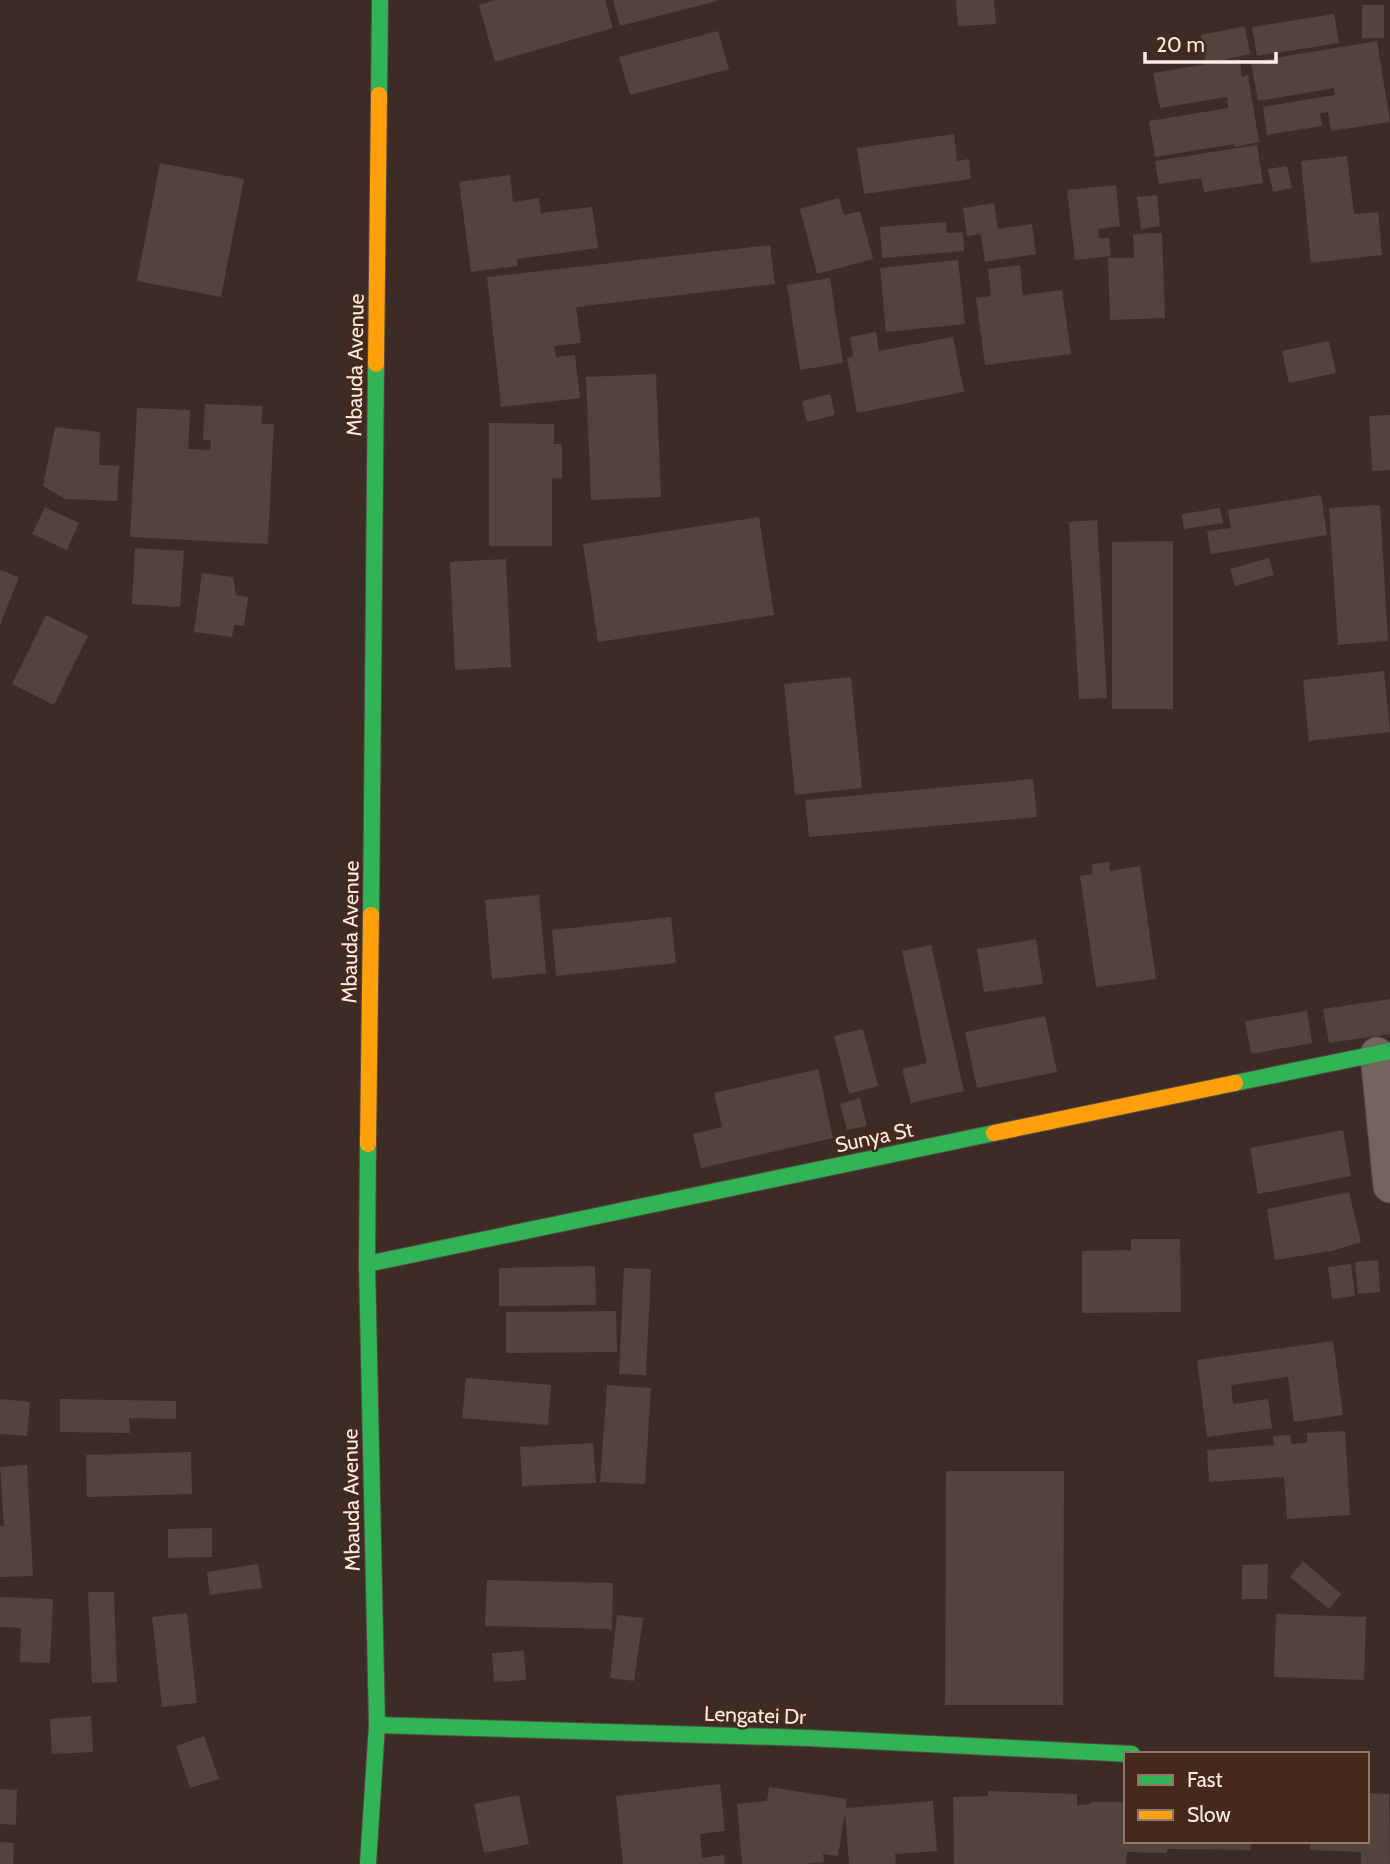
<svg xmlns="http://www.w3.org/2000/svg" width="1390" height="1864" viewBox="0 0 1390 1864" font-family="Cabin,sans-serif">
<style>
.building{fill:#51443d}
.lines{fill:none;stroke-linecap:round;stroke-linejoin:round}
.street-casing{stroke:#564843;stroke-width:35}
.fast-casing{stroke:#564843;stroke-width:18}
.slow-casing{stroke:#564843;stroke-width:18}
.street{stroke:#726560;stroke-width:33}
.fast{stroke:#30b455;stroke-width:16}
.slow{stroke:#ff9f0a;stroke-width:16}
.labels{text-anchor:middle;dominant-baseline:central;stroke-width:5;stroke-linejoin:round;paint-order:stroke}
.street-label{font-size:21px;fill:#fdede6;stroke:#46291b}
</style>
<rect width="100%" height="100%" fill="#3c2c25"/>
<g class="building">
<polygon points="495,0 605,0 613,28 495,62 479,5"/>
<polygon points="613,0 717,0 717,1 620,26"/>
<polygon points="956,0 994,0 996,24 958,26"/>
<rect x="1362" y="5" width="22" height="33"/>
<polygon points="1334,14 1339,43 1257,56 1252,27"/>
<polygon points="1245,26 1250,54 1214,62 1240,59 1242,77 1248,75 1259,142 1235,147 1235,144 1155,157 1149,121 1228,108 1227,97 1160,108 1153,73 1206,64 1201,35"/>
<polygon points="718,31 729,69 630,95 619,57"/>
<polygon points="1377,41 1390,122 1331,131 1328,112 1320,113 1322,126 1267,135 1263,107 1335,95 1334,88 1258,101 1251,62"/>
<polygon points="954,134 957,161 969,159 971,179 864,194 857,148"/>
<polygon points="1257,145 1263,183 1204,192 1201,178 1159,184 1155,161"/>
<polygon points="1347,156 1354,214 1378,212 1382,255 1311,263 1301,161"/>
<polygon points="160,163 244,179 221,297 137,281"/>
<polygon points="1287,166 1292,188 1273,192 1268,169"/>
<polygon points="510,175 513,202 539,198 541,213 592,207 598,248 517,259 518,266 471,272 459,182"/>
<polygon points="1116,185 1120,226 1098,229 1099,238 1109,238 1111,256 1075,260 1067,190"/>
<polygon points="1157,195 1160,226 1141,229 1137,197"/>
<polygon points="839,198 844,215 860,211 873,259 817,274 800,209"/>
<polygon points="994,203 998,229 1032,224 1036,254 985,262 981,234 967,236 963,208"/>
<polygon points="946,222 947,233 963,232 964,251 882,258 880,227"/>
<polygon points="1162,233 1165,318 1110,320 1108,258 1134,258 1133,234"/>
<polygon points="770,245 775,284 576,307 581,343 554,346 556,357 575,355 580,398 501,407 487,277"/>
<polygon points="958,260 965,324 886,332 880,268"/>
<polygon points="1020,265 1023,295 1062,290 1071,354 985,365 976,298 991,296 988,269"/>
<polygon points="830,278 843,363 800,370 787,285"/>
<polygon points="876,332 879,351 953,337 964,392 857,413 847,358 853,356 850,337"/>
<polygon points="1329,341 1336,373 1289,383 1282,351"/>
<polygon points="656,374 661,497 591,500 586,377"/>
<polygon points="830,394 835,415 807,422 802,401"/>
<polygon points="205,404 263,406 261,424 274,424 268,544 130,537 137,408 190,410 188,449 210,450 211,440 203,440"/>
<polygon points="1390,415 1390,470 1372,471 1369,416"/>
<polygon points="489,423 554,424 554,444 562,444 562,479 552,478 552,546 489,546"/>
<polygon points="55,427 100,432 99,465 119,466 117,501 65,499 43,486"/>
<polygon points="1321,495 1327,535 1211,554 1207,531 1231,528 1228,510"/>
<polygon points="1380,505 1388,641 1338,645 1329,508"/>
<polygon points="45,507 79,523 67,550 32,534"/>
<polygon points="1220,508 1223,523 1184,529 1182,514"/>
<polygon points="759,517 774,615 598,642 583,544"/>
<polygon points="1097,520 1107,698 1079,699 1069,522"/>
<polygon points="1173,541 1173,709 1112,709 1112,542"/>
<polygon points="135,548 184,551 180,607 132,604"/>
<polygon points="1269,558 1274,575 1235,586 1230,569"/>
<polygon points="506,559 511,667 455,670 450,562"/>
<polygon points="0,570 19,577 0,625"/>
<polygon points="202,573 233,577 236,595 248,597 244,626 234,625 232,637 194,632"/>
<polygon points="46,615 88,636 54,705 12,684"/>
<polygon points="1384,671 1390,732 1309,741 1303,680"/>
<polygon points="851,677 862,788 795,795 784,684"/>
<polygon points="1033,779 1037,817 809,837 805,800"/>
<polygon points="1109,862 1110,871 1140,866 1156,979 1096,987 1080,876 1093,874 1092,864"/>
<polygon points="539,895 546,973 492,979 485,900"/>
<polygon points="671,917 676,963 556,976 552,930"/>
<polygon points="1036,939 1043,984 984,992 977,949"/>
<polygon points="931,945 964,1091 911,1103 902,1069 927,1063 902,951"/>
<polygon points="1390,999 1390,1034 1329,1043 1323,1009"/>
<polygon points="1307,1011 1312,1043 1251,1054 1245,1021"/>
<polygon points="1045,1016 1057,1072 977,1088 965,1032"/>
<polygon points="863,1029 878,1086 849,1094 834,1036"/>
<polygon points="818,1069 833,1138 701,1168 693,1134 722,1127 714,1093"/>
<polygon points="860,1098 867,1126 847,1130 840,1104"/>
<polygon points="1343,1130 1351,1176 1258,1194 1250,1148"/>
<polygon points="1349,1192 1361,1242 1332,1251 1275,1260 1267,1209"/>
<polygon points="1131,1239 1180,1239 1181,1312 1082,1313 1082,1251 1131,1250"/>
<polygon points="1378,1260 1380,1292 1358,1294 1355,1262"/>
<polygon points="1351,1264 1355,1296 1332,1299 1328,1267"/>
<polygon points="595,1266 596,1305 499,1306 499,1268"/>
<polygon points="624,1268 651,1269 646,1375 619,1374"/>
<polygon points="616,1311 617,1352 506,1353 506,1312"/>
<polygon points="1333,1341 1343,1415 1294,1422 1288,1377 1231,1385 1233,1404 1268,1399 1272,1428 1207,1437 1197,1360"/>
<polygon points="466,1378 551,1385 548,1425 462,1418"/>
<polygon points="607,1385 651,1388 645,1484 600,1482"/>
<polygon points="0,1399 30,1402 27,1436 0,1434"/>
<polygon points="60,1399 176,1401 176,1419 129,1418 130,1433 60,1432"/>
<polygon points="1345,1431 1350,1515 1287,1519 1284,1477 1209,1482 1207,1450 1274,1445 1273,1436 1290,1435 1291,1444 1307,1443 1307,1433"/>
<polygon points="593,1443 596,1483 522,1486 520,1447"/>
<polygon points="191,1452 192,1494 87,1497 86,1455"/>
<polygon points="27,1465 33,1576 0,1577 0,1526 4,1526 0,1467"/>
<polygon points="946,1471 1064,1471 1063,1705 945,1705"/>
<polygon points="212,1528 212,1557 168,1558 168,1529"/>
<polygon points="1303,1561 1341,1594 1329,1609 1290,1577"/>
<polygon points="258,1564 262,1588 210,1595 207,1572"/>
<polygon points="1268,1564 1267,1599 1242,1599 1242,1565"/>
<polygon points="487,1580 613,1583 612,1629 485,1626"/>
<polygon points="88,1592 114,1592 117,1682 92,1683"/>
<polygon points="0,1597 53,1599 50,1663 20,1662 21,1628 0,1627"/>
<polygon points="187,1613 197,1703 162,1707 152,1617"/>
<polygon points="1276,1614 1366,1617 1364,1680 1274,1677"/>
<polygon points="617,1615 643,1618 634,1681 610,1678"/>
<polygon points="524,1651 526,1680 494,1682 492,1653"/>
<polygon points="91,1716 93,1752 52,1754 50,1719"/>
<polygon points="204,1736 219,1779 190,1788 176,1746"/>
<polygon points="720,1784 725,1831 700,1834 702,1858 724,1855 725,1864 623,1864 616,1796"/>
<polygon points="769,1787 847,1799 846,1808 933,1801 937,1851 895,1854 896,1864 849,1864 845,1813 838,1856 823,1854 824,1862 804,1864 742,1864 737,1804 767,1801"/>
<polygon points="0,1789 17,1790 16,1825 0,1824"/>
<polygon points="988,1791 1077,1794 1077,1805 1091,1804 1091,1802 1126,1802 1126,1841 1251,1841 1251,1850 1167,1849 1167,1853 1127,1852 1126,1864 954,1864 953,1797 988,1796"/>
<polygon points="1367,1793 1389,1794 1390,1864 1361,1864 1361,1852 1310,1850 1310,1841 1367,1841"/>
<polygon points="519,1795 529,1844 484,1853 474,1804"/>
<polygon points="0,1842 14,1843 13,1864 0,1864"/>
</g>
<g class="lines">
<defs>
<polyline id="street" points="1377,1054 1390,1186"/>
<g id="fast">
<polyline points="379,95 380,0"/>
<polyline points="371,915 376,364"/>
<polyline points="1235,1083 1390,1051"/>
<polyline points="367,1264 994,1133"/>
<polyline points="377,1725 808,1738 1132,1754"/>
<polyline points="368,1864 377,1725 367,1264 368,1144"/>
</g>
<g id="slow">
<polyline points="376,364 379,95"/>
<polyline points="994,1133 1235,1083"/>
<polyline points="368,1144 371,915"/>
</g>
</defs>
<use href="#street" class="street-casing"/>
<use href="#fast" class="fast-casing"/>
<use href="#slow" class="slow-casing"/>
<use href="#street" class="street"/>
<use href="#fast" class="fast"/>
<use href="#slow" class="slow"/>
</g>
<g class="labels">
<g class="street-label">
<text transform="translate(355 365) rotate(-89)">Mbauda Avenue</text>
<text transform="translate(350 932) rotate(-89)">Mbauda Avenue</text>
<text transform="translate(874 1137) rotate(-12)">Sunya St</text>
<text transform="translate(351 1500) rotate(-91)">Mbauda Avenue</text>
<text transform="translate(755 1715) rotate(2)">Lengatei Dr</text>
</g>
</g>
<rect x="1124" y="1752" width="245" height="91" fill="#46291b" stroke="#8f776c" stroke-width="2"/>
<rect x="1138" y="1775" width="35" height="10" fill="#30b455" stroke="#8f776c" stroke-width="2"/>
<text x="1187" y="1787" font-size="21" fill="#fdede6">Fast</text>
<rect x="1138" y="1810" width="35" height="10" fill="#ff9f0a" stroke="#8f776c" stroke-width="2"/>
<text x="1187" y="1822" font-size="21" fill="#fdede6">Slow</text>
<path d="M1145 52v10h131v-10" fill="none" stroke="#fdede6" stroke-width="3.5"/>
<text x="1156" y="52" font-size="21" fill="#fdede6" stroke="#46291b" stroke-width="5" paint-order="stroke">20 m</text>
</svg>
